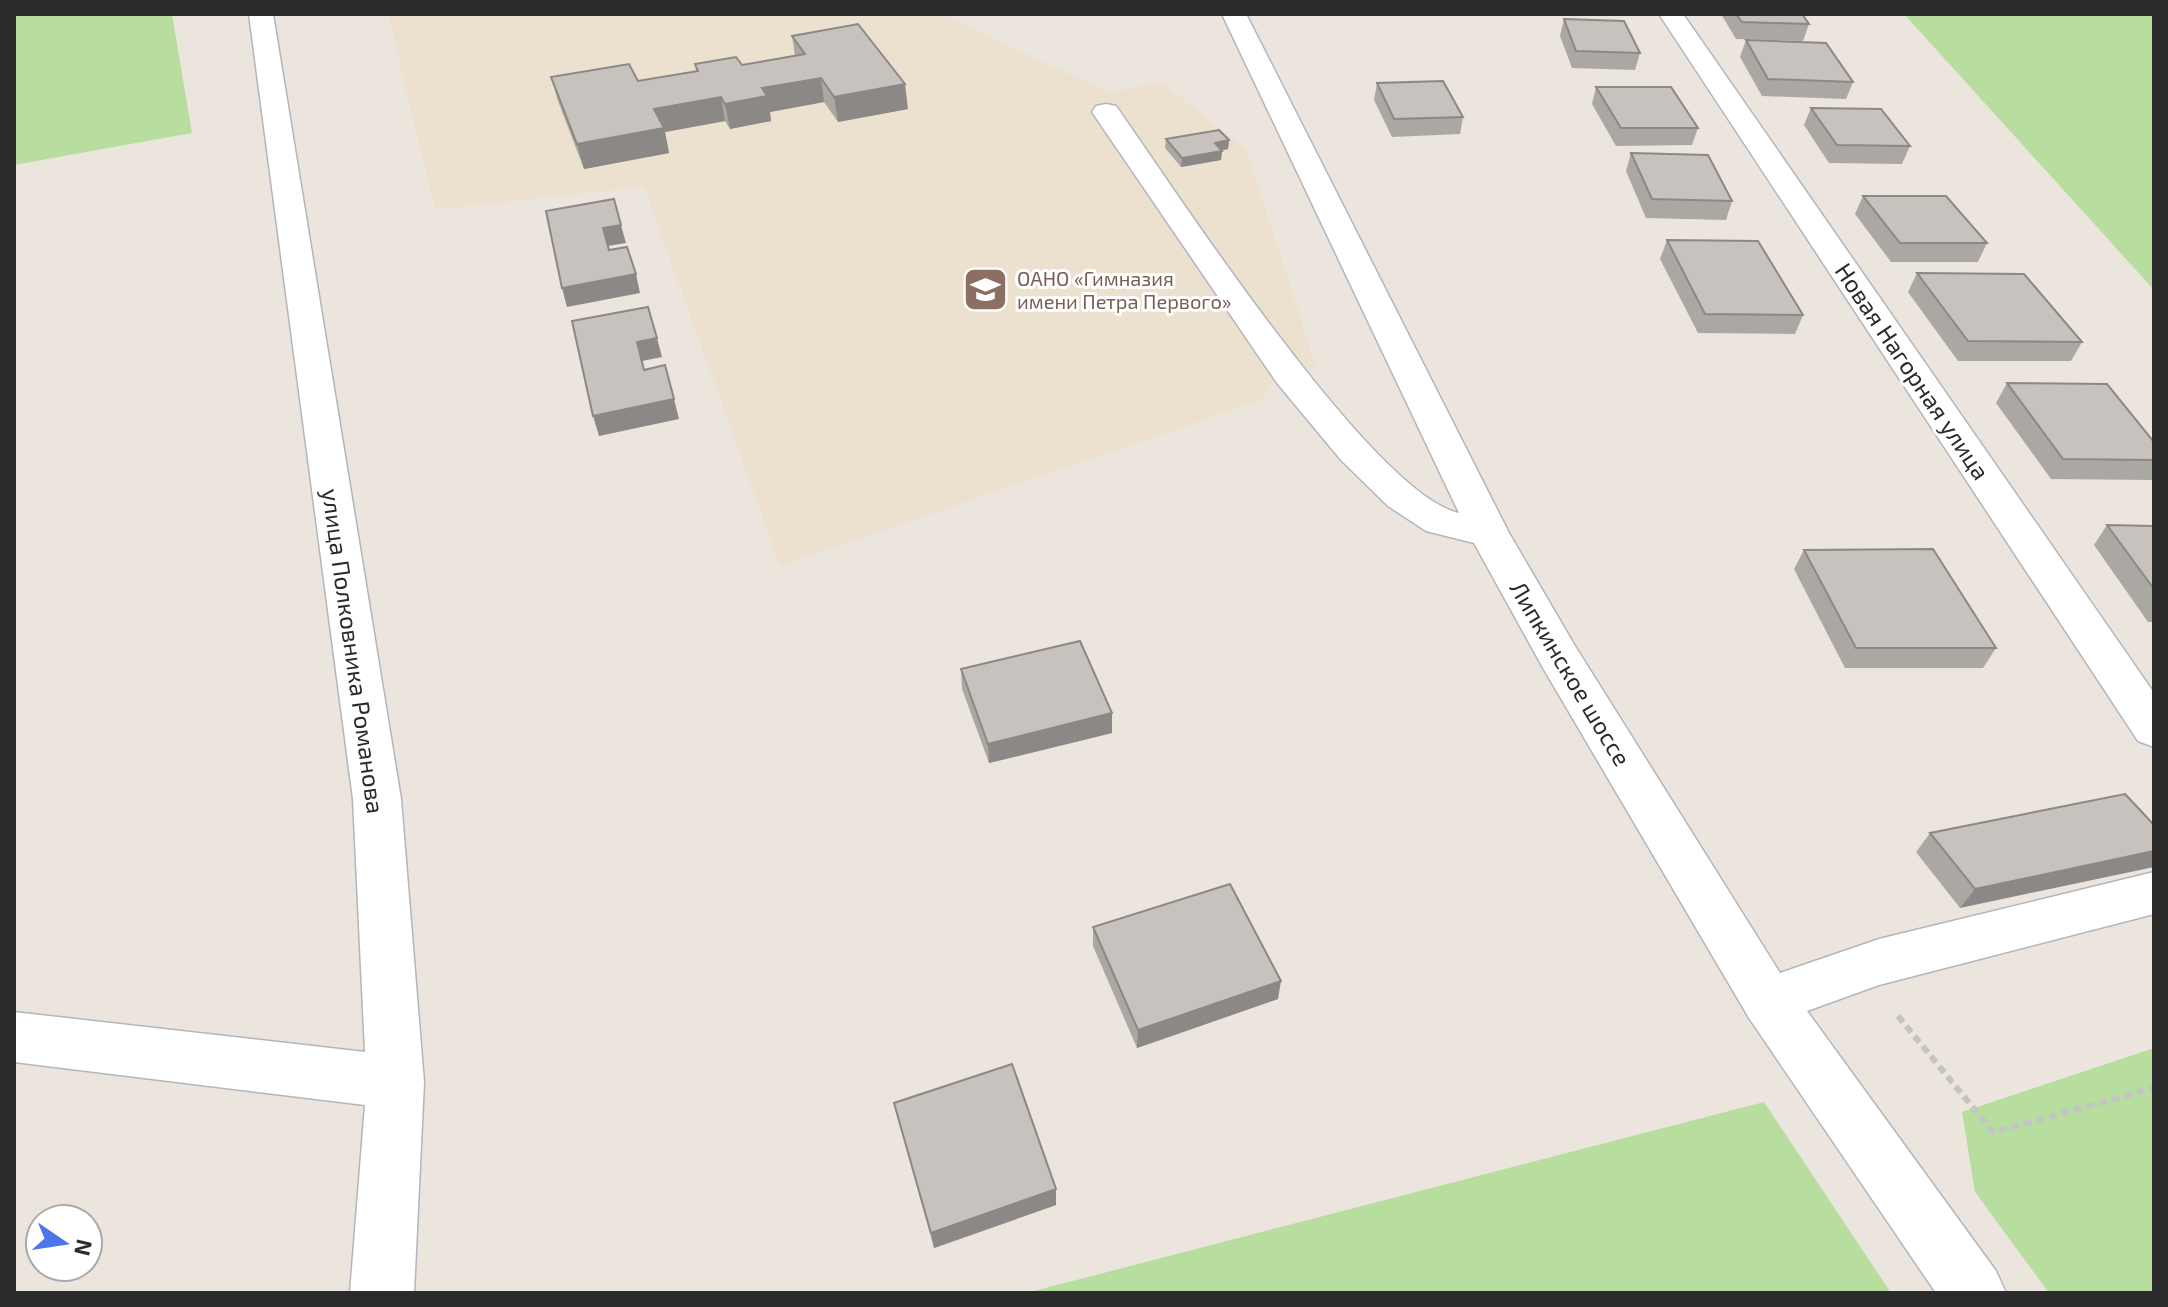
<svg xmlns="http://www.w3.org/2000/svg" width="2168" height="1307" viewBox="0 0 2168 1307" font-family="'Exo 2',sans-serif">
<style>
.education{fill:#ece1cf}
.green{fill:#b8de9f}
.lines{fill:none;stroke-linecap:round;stroke-linejoin:round}
.minor-casing{stroke:#b2b5bd;stroke-width:3}
.path{stroke:#c4c4c4;stroke-width:6;stroke-dasharray:8 5;stroke-linecap:butt}
.minor{fill:#fff;fill-rule:evenodd}
.wall{fill:#aba7a3}
.shaded-wall{fill:#8b8885}
.building{fill:#c7c2be;stroke:#8b8885;stroke-width:2}
.labels{text-anchor:middle;dominant-baseline:central;stroke-width:6;stroke-linejoin:round;paint-order:stroke}
.far-education-label{font-size:20px;fill:#785e54;stroke:#fff;text-anchor:start}
.street-label{font-size:24px;fill:#2b2b2b;stroke:#fff}
</style>
<rect width="100%" height="100%" fill="#ece5de"/>
<polygon class="education" points="388,14 943,14 1107,92 1162,83 1246,149 1317,369 1278,377 1262,400 780,566 644,187 435,210"/>
<g class="green">
<polygon points="14,14 172,14 192,133 14,165"/>
<polygon points="1904,14 2154,14 2154,290"/>
<polygon points="2154,1048 2154,1293 2049,1293 1975,1192 1962,1112"/>
<polygon points="1764,1102 1891,1293 1026,1293"/>
</g>
<g class="lines">
<defs>
<g id="minor">
<polygon points="249,14 273,14 401,799 424,1082 414,1293 350,1293 365,1105 14,1062 14,1012 365,1052 353,799"/>
<path d="M1222,14H1246L1509,533L1575,646L1780,973L1879,939L2154,872V914L1879,985L1807,1011L1996,1271L2006,1293H1936L1749,1018L1543,668L1474,543L1426,531L1388,506L1341,460L1277,383L1092,112L1096,106L1106,104L1116,106C1174,188 1372,494 1459,513Z"/>
<polygon points="1659,14 1683,14 2154,693 2154,747 2138,741"/>
</g>
</defs>
<use href="#minor" class="minor-casing"/>
<polyline class="path" points="1898,1016 1993,1132 2154,1088"/>
<use href="#minor" class="minor"/>
</g>
<g class="wall">
<polygon points="1721,14 1802,14 1809,24 1803,41 1736,39"/>
<polygon points="1564,19 1640,53 1635,70 1572,68 1560,36"/>
<polygon points="792,36 908,109 838,122 824,102 770,112 771,121 730,129 725,121 665,132 669,153 584,169 558,101 551,77 638,81 696,71 695,64 742,65 795,56"/>
<polygon points="1746,40 1853,82 1846,99 1762,96 1740,57"/>
<polygon points="1377,83 1463,117 1460,134 1392,137 1374,100"/>
<polygon points="1596,87 1698,128 1692,145 1616,146 1592,104"/>
<polygon points="1811,108 1910,146 1902,164 1829,163 1804,125"/>
<polygon points="1166,139 1229,140 1228,149 1222,150 1221,160 1181,167 1165,148"/>
<polygon points="1631,153 1732,201 1726,220 1646,218 1626,171"/>
<polygon points="1863,196 1987,243 1978,262 1891,262 1855,214"/>
<polygon points="1667,240 1803,315 1795,334 1698,333 1660,259"/>
<polygon points="1917,273 2082,342 2071,361 1958,361 1908,292"/>
<polygon points="2007,383 2154,442 2154,480 2051,479 1996,403"/>
<polygon points="2107,525 2154,526 2154,622 2148,622 2094,545"/>
<polygon points="1804,550 1996,648 1983,668 1845,668 1794,569"/>
<polygon points="961,669 1112,733 989,763 962,689"/>
<polygon points="2125,794 1960,908 1916,852 1930,833"/>
<polygon points="1093,927 1278,999 1137,1048 1093,946"/>
<polygon points="894,1103 1056,1189 1056,1205 934,1248 898,1120"/>
</g>
<g class="shaded-wall">
<polygon points="821,78 824,102 770,112 771,121 730,129 725,104 762,88"/>
<polygon points="905,84 908,109 838,122 834,97"/>
<polygon points="721,97 725,121 665,132 669,153 584,169 577,144 654,109"/>
<polygon points="1229,140 1228,149 1214,152 1215,143"/>
<polygon points="1222,151 1221,160 1181,167 1182,158"/>
<polygon points="621,225 626,243 608,246 603,228"/>
<polygon points="636,274 640,293 567,307 562,288"/>
<polygon points="657,338 662,357 642,361 637,342"/>
<polygon points="674,399 679,419 599,436 593,416"/>
<polygon points="1112,713 1112,733 989,763 988,744"/>
<polygon points="2154,851 2154,867 1960,908 1975,889"/>
<polygon points="1281,981 1278,999 1137,1048 1138,1030"/>
<polygon points="1056,1189 1056,1205 934,1248 931,1233"/>
</g>
<g class="building">
<polygon points="1736,14 1802,14 1809,24 1742,22"/>
<polygon points="1564,19 1624,21 1640,53 1576,51"/>
<polygon points="858,24 905,84 834,97 821,78 762,88 767,96 725,104 721,97 654,109 664,128 577,144 551,77 629,64 638,81 698,71 695,64 736,57 742,65 805,54 792,36"/>
<polygon points="1746,40 1826,43 1853,82 1768,79"/>
<polygon points="1443,81 1463,117 1394,119 1377,83"/>
<polygon points="1596,87 1671,87 1698,128 1621,128"/>
<polygon points="1811,108 1881,109 1910,146 1837,145"/>
<polygon points="1219,130 1229,140 1215,143 1222,151 1182,158 1166,139"/>
<polygon points="1631,153 1708,155 1732,201 1652,199"/>
<polygon points="1863,196 1946,196 1987,243 1900,243"/>
<polygon points="614,199 621,225 603,228 609,250 627,247 636,274 562,288 546,211"/>
<polygon points="1667,240 1758,241 1803,315 1705,314"/>
<polygon points="1917,273 2024,274 2082,342 1968,341"/>
<polygon points="648,307 657,338 637,342 644,370 665,365 674,399 593,416 572,321"/>
<polygon points="2007,383 2107,384 2154,442 2154,460 2063,459"/>
<polygon points="2107,525 2154,526 2154,589"/>
<polygon points="1933,549 1996,648 1856,648 1804,550"/>
<polygon points="1080,641 1112,713 988,744 961,669"/>
<polygon points="2125,794 2154,825 2154,851 1975,889 1930,833"/>
<polygon points="1230,884 1281,981 1138,1030 1093,927"/>
<polygon points="1012,1064 1056,1189 931,1233 894,1103"/>
</g>
<defs>
<symbol id="school-square" viewBox="-11 -11 22 22"><rect x="-9" y="-9" width="18" height="18" rx="4" fill="#8d6e63" stroke="#fff"/><path d="M0-5L7-2L0 1L-7-2ZM-4 1L0 2.5L4 1V4Q0 6-4 4Z" fill="#fff"/></symbol>
</defs>
<g fill-rule="evenodd">
<use href="#school-square" x="960" y="264" width="51" height="51"/>
</g>
<g class="labels">
<g class="far-education-label">
<text x="1017" y="278">ОАНО «Гимназия<tspan x="1017" dy="23">имени Петра Первого»</tspan></text>
</g>
<g class="street-label">
<text transform="translate(1913 371) rotate(56)">Новая Нагорная улица</text>
<text transform="translate(354 651) rotate(82)">улица Полковника Романова</text>
<text transform="translate(1571 673) rotate(59)">Липкинское шоссе</text>
</g>
</g>
<rect width="2168" height="1307" fill="none" stroke="#2b2b2b" stroke-width="32"/>
<g transform="translate(64 1243) rotate(103)"><circle r="38" fill="#ffffff" stroke="#aaaaaa" stroke-width="2"/>
<path d="M0-6L14 30L0 20L-14 30Z" fill="#4c74eb"/>
<text y="-12" font-size="22" font-weight="bold" text-anchor="middle" fill="#2b2b2b">N</text>
</g>
</svg>
